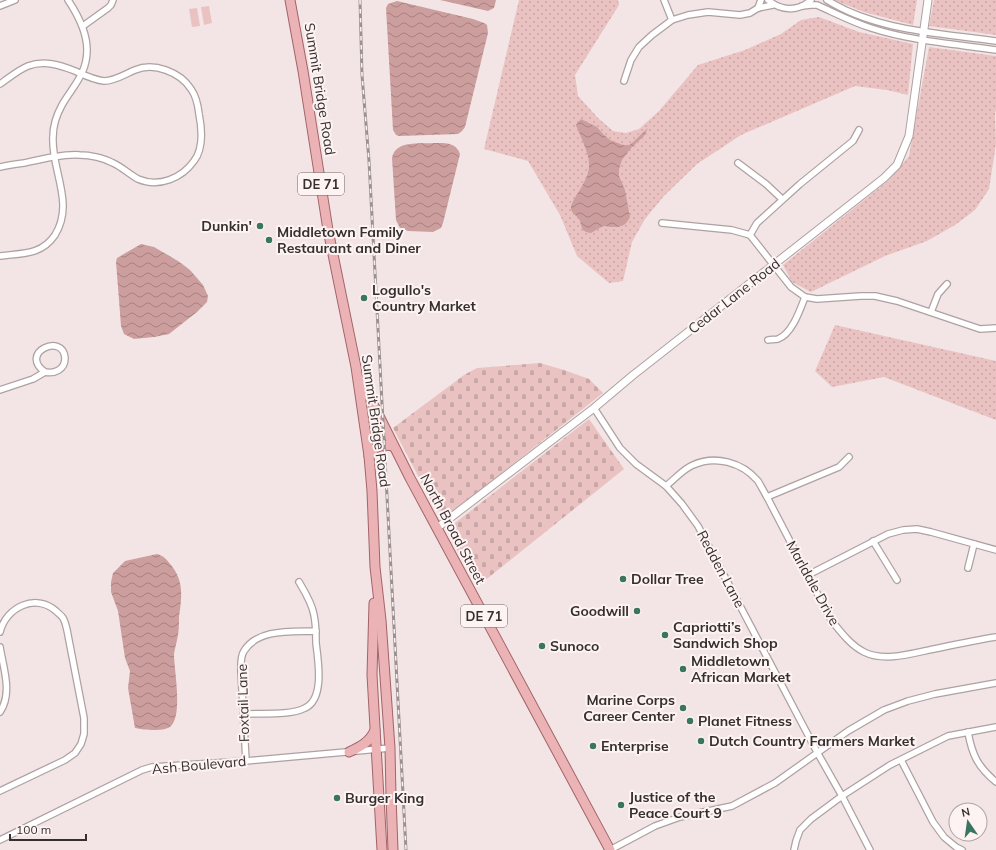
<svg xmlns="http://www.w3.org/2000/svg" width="996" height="850" viewBox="0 0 996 850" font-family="Mulish,sans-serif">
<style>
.grass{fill:url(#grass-dots)}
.cemetery{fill:url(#cemetery-stones)}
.garden{fill:#eac2c2}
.water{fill:url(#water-waves)}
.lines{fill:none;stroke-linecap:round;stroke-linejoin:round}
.minor-casing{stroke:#aea1a1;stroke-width:8}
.tertiary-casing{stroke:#aea1a1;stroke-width:9}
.primary-casing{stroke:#a36466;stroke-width:11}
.minor{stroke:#fff;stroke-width:5.5}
.tertiary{stroke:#fff;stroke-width:7}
.primary{stroke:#ebb3b5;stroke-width:9}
.rail-casing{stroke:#9b9191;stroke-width:3}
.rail{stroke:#fef3f3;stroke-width:1.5;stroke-dasharray:4.5;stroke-linecap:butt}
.poi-dot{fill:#397560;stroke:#fef3f3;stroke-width:1.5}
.labels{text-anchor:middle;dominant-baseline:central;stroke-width:4;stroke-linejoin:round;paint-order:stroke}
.shield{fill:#fef3f3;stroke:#716a6a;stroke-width:1}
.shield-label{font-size:13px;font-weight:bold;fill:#352f2f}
.street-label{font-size:14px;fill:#352f2f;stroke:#fef3f3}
.poi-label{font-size:14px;font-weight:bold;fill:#352f2f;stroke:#fef3f3;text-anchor:start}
</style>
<defs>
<pattern id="grass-dots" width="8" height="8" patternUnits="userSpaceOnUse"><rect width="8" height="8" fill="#eac2c2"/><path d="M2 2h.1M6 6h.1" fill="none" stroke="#c9a7a7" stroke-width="1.8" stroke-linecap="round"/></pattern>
<pattern id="cemetery-stones" width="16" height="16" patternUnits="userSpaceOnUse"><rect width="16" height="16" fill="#eac2c2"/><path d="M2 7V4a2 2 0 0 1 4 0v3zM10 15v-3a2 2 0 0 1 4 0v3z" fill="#c9a7a7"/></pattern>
<pattern id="water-waves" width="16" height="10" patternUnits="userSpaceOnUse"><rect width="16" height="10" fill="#cd9e9e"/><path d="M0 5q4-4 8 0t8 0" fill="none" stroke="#a78181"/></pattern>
</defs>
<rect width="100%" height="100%" fill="#f3e5e5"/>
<g class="grass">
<polygon points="519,0 618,0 619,5 575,75 578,96 598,118 613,131 626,133 639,129 659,111 698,65 745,50 781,34 801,20 819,17 859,32 913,44 908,95 887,90 855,86 741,135 697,164 664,196 645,219 632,242 623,281 609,283 577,256 560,215 528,161 484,149"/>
<polygon points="834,0 917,0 913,25 864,12"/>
<polygon points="934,0 996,0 996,35 929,26"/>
<polygon points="929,47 996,56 996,110 995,113 996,144 989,189 975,210 955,225 927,241 885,256 811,292 792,282 783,265 889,180 909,156"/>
<polygon points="835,325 996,361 996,420 884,377 832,387 815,371"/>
</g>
<g class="cemetery">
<polygon points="540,363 564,370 589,379 603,393 451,513 436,510 393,428 464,375 477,368"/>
<polygon points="589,419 624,469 478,586 449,536 455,523"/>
</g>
<g class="garden">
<polygon points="209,6 212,23 204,25 201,7"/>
<polygon points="197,8 200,26 192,27 189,9"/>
</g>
<g class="water">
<polygon points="440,0 496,0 494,8 488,11"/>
<polygon points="397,1 473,19 484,23 487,25 488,33 465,127 462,131 458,134 399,136 396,135 393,130 386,8 388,4"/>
<path d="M581,119L597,127L603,134L610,140L623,145H629L632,143L648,128L644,136L631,148L622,160L619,169V176L625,190L630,217C624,230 615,227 603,226L591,233C582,232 582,229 580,221C578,216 572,214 571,209C570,200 589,182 589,166C590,154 580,136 576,125Z"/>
<path d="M434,143C445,143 456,142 460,154L443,223L441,228L433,232L408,231L400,228L396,220L392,158C395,140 420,144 434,143Z"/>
<polygon points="141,244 154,247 178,261 190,270 203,285 208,296 207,302 197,312 169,334 154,337 134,339 124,334 121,326 116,262 117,258"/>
<path d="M157,554C164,556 166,559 171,565C184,581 182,597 179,617C179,623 179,629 178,635C177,641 175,648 174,654C174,670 183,714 171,726C165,732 144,730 135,728L128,688L130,671L125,658L118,611L111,592V582L113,573L125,561Z"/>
</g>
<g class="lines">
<defs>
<g id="minor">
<polyline points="664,0 672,20"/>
<path d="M768,0C781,11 798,12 811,0"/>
<path d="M827,0C876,31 940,33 996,41"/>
<polyline points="0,6 15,0"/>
<path d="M802,6L811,5H817C835,13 852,22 871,28C911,41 955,44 996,50"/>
<polyline points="758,8 761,0"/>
<polyline points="83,26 108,8 111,5 113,0"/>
<polyline points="624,81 631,60 639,47 652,35 672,20 688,15 708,12 740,15 750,13 758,8 773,5"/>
<path d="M0,84C9,78 18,70 28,66C44,60 60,65 75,71C84,75 94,80 104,81C115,81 125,74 135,70C154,62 180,72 191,89C196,96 198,105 199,114C202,129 204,148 194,161C182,178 159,188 138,179C129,174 122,167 113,163C104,158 90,155 80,155C62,154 42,159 24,163C16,164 8,165 0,167"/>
<polyline points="859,130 853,141 800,184 757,223 750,235 791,287 805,297 817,299 861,296 875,296 897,301 980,329 996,328"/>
<polyline points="738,163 766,184 782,199"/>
<polyline points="662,223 732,230 750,235"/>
<path d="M0,256C20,253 41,256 55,235C75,203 51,170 53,137C53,127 57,114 62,105C73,86 87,74 87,50C87,32 78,15 68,0"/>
<polyline points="931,312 938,294 947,284"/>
<path d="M768,340C771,339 775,340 778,339C792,334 800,310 805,297"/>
<path d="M0,390L33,379L45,372C54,374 65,370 65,358C63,332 18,353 45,372"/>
<polyline points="594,408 620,448 636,464 666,486 682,504 698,526 817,752 842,796 870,850"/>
<path d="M666,486C675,479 683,469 693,465C715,455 742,462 758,481C761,486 764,492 767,497L831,620C840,631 850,645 864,652C886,663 916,652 939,648C958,644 977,640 996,637"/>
<polyline points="767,497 839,467 849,457"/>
<polyline points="873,541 897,580"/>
<polyline points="968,568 974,544"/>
<polyline points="808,575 888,534 903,530 917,529 931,532 996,550"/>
<path d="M0,632C6,607 36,593 56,611C58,613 62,616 63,618C65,621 66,626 67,630L84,718V734L81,744L75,753L65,760L0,791"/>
<path d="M0,647C3,667 13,693 0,712"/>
<path d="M244,714C262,713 289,716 305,708C325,699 318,660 316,643C316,634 316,624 314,615C312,603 305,592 299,582"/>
<path d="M968,732C972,755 978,767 996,782"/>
<polyline points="901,760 933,822 944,837 956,847 962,850"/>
<path d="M246,761L241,672C241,665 240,657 244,651C258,628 293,632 316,631"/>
<polyline points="0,840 142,770 152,767 246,761 390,748"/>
<polyline points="610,850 655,826 680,817 732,806 775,783 848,731 884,710 908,701 935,694 996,683"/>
<polyline points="794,850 796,841 800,830 811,819 842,796 890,765 948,736 996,727"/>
</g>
<polyline id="tertiary" points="437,528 594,408 632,376 884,178 897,165 909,136 928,0"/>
<g id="primary">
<polyline points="290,0 303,71 328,230 356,367 369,456 372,491 375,567 381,620 390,748 391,796 393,850"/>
<polyline points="361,380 410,478 610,850"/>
<path d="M369,456C374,446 382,444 393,446"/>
<polyline points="374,603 372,675 382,850"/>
<path d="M349,752C360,747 370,742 375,730"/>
</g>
</defs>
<use href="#minor" class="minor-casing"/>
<use href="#tertiary" class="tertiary-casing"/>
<use href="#primary" class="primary-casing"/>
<use href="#minor" class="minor"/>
<use href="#tertiary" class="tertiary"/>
<use href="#primary" class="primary"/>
<defs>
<polyline id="rail" points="360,0 362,75 369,161 406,850"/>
</defs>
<use href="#rail" class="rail-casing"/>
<use href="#rail" class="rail"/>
</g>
<g class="poi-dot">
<circle cx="260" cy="226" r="4"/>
<circle cx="269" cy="240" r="4"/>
<circle cx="364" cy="298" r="4"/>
<circle cx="623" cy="579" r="4"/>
<circle cx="637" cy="611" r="4"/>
<circle cx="665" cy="635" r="4"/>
<circle cx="542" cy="646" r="4"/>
<circle cx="683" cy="669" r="4"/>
<circle cx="683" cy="708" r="4"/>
<circle cx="690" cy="721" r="4"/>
<circle cx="701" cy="741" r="4"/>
<circle cx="593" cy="746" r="4"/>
<circle cx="337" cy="798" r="4"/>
<circle cx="621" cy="805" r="4"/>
</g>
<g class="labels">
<g class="shield">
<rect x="298" y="173" width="46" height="22" rx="3"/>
<rect x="461" y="605" width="46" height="22" rx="3"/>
</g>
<g class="shield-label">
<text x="321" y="184">DE 71</text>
<text x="484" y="616">DE 71</text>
</g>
<g class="street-label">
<text transform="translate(320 89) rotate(81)">Summit Bridge Road</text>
<text transform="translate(734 296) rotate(-38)">Cedar Lane Road</text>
<text transform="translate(376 421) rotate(82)">Summit Bridge Road</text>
<text transform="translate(453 529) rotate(62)">North Broad Street</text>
<text transform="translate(721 569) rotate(62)">Redden Lane</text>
<text transform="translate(813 583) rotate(61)">Marldale Drive</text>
<text transform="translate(243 703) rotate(-92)">Foxtail Lane</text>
<text transform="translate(199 765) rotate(-5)">Ash Boulevard</text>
</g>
<g class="poi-label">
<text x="252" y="226" text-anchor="end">Dunkin'</text>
<text x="277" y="232">Middletown Family<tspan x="277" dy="16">Restaurant and Diner</tspan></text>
<text x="372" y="290">Logullo's<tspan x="372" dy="16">Country Market</tspan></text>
<text x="631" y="579">Dollar Tree</text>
<text x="629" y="611" text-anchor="end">Goodwill</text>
<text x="673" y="627">Capriotti’s<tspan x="673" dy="16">Sandwich Shop</tspan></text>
<text x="550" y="646">Sunoco</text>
<text x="691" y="661">Middletown<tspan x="691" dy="16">African Market</tspan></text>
<text x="675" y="700" text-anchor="end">Marine Corps<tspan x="675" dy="16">Career Center</tspan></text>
<text x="698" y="721">Planet Fitness</text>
<text x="709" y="741">Dutch Country Farmers Market</text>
<text x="601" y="746">Enterprise</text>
<text x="629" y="797">Justice of the<tspan x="629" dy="16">Peace Court 9</tspan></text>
<text x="345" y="798">Burger King</text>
</g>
</g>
<g transform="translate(968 822) rotate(347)"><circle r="19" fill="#fef3f3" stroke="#aea5a5"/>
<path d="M0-3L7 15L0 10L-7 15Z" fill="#397560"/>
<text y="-6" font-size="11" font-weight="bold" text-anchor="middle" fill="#352f2f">N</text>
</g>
<path d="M10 834v6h76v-6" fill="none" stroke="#352f2f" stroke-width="2"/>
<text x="16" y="834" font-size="12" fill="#352f2f" stroke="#fef3f3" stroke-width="3" paint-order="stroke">100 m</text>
</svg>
